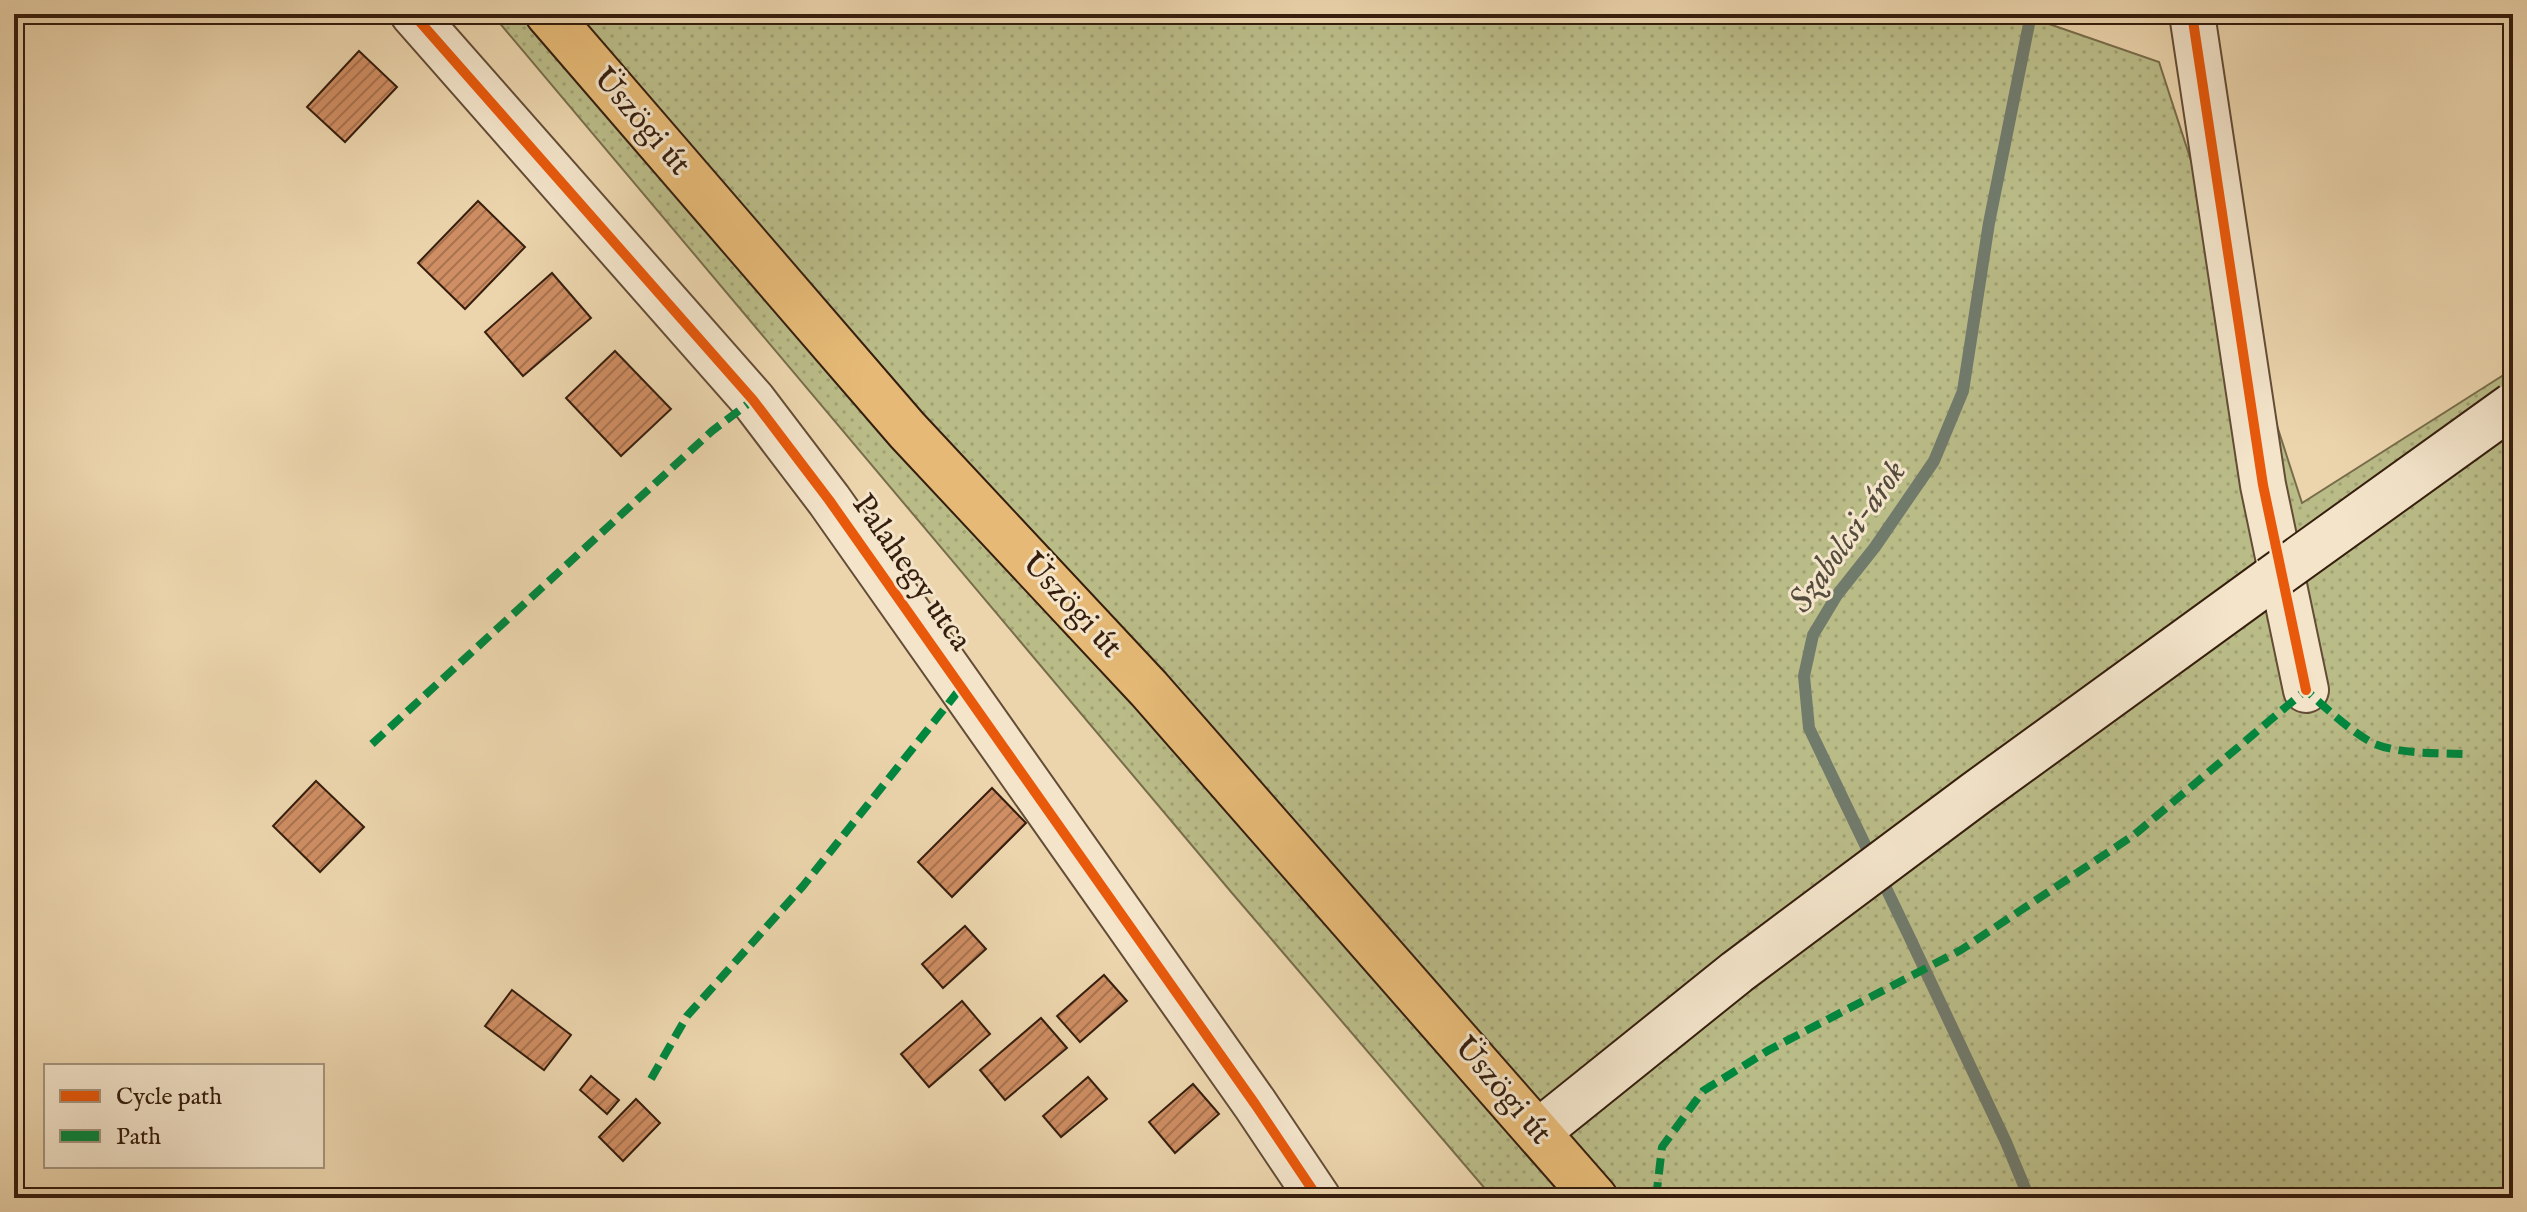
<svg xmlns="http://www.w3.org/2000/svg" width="2527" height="1212" viewBox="0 0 2527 1212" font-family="'IM FELL English',serif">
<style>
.grass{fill:url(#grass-dots);stroke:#786d4b;stroke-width:2}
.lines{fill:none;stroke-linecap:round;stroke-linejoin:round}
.stream{stroke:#717b6c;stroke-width:12}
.building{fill:url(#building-hatch);stroke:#361e0e;stroke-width:2}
.minor-casing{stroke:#644c36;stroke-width:48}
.secondary-casing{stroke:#361e0e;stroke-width:48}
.primary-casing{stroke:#361e0e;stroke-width:48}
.minor{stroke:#f3e4ca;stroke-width:44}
.secondary{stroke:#f3e4ca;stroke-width:44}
.primary{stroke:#e6ba76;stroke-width:44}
.secondary-bridge-casing{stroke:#361e0e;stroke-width:48;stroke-linecap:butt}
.secondary-bridge{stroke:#f3e4ca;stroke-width:44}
.quiet{stroke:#00873e;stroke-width:8;stroke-dasharray:16 8;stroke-linecap:butt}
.cycleway-casing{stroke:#f3e4ca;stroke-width:15}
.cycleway{stroke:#e8590c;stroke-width:10}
.labels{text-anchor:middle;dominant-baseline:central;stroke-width:6;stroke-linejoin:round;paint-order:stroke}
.street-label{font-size:32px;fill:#361e0e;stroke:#f3e4ca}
.water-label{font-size:34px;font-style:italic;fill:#544c3d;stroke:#f3e4ca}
</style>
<defs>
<pattern id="grass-dots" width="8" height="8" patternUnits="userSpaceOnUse" patternTransform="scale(2)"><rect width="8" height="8" fill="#babc88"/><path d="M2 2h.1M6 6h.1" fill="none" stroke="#a0a174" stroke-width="1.8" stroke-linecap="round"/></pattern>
<pattern id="building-hatch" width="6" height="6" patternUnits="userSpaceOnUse" patternTransform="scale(2)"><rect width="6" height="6" fill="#cf8e63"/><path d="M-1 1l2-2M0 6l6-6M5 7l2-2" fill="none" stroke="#a97350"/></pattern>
</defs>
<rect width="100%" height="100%" fill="#ecd5ad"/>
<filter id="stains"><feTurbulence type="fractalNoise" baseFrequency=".0025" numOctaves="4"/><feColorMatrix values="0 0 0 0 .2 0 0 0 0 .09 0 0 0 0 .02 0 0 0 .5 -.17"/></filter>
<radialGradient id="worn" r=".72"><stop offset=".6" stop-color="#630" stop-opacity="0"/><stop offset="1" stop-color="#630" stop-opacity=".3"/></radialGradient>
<polygon class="grass" points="492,14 2020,14 2159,62 2302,503 2513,369 2513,1198 1493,1198 1232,893"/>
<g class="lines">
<polyline class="stream" points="2029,1198 2006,1142 1909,936 1809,728 1804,676 1813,635 1837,595 1875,547 1934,461 1963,391 1989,223 2031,14"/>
</g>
<g class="building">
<polygon points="359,51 397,87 345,142 307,107"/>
<polygon points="478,201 525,247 465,309 418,263"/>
<polygon points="552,273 591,318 523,376 485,332"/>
<polygon points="615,351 671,409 621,456 566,398"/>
<polygon points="316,781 364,827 320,872 273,826"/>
<polygon points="992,788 1026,823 952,897 918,862"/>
<polygon points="965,926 986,949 943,988 922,964"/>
<polygon points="1104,975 1127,1001 1080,1042 1057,1016"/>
<polygon points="512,990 571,1035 544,1070 485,1026"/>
<polygon points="962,1001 990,1034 929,1087 901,1054"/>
<polygon points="1041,1018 1067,1048 1005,1100 980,1070"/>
<polygon points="591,1076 619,1100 607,1114 580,1090"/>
<polygon points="1088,1077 1107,1099 1061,1137 1043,1116"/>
<polygon points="1193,1084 1219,1114 1175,1153 1149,1122"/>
<polygon points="636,1099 660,1123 623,1161 599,1137"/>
</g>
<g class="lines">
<defs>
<g id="minor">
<polyline points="413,14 753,400 829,500 1255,1104 1318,1198"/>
<polyline points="2192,14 2263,485 2306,690"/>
</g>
<polyline id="secondary" points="1538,1132 1737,972 1975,794 2271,579"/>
<polyline id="primary" points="548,14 907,430 1149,689 1595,1198"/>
</defs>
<use href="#minor" class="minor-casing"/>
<use href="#secondary" class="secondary-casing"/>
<use href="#primary" class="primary-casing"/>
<use href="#minor" class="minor"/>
<use href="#secondary" class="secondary"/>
<use href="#primary" class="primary"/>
<defs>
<polyline id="secondary-bridge" points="2271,579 2513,405"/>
</defs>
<use href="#secondary-bridge" class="secondary-bridge-casing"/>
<use href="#secondary-bridge" class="secondary-bridge"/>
<g class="quiet">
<polyline points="372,744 712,431 753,400"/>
<polyline points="651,1079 687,1016 803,886 960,689"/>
<path d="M1656,1198L1662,1147L1703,1091L1769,1050L1961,950L2134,835L2306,690C2322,705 2356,736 2375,744C2400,754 2436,753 2463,754"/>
</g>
<defs>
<g id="cycleway">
<polyline points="413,14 753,400 829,500 1255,1104 1318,1198"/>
<polyline points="2192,14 2263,485 2306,690"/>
</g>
</defs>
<use href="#cycleway" class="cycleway-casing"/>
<use href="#cycleway" class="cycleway"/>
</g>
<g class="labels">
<g class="street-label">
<text transform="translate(641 122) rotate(49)">Üszögi út</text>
<text transform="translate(911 573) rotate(55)">Palahegy utca</text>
<text transform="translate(1071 606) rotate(47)">Üszögi út</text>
<text transform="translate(1502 1091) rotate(49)">Üszögi út</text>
</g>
<g class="water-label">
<text transform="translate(1848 537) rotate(-55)">Szabolcsi-árok</text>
</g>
</g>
<rect width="2527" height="1212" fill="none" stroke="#ecd5ad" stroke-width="48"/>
<rect x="16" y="16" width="2495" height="1180" fill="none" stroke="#361e0e" stroke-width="4"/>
<rect x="24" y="24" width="2479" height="1164" fill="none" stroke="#361e0e" stroke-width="2"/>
<rect x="44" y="1064" width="280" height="104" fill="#f3e4ca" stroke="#a7957f" stroke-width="2"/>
<rect x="60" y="1090" width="40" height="12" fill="#e8590c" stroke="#a7957f" stroke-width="2"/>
<text x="116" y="1104" font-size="24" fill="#361e0e">Cycle path</text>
<rect x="60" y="1130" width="40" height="12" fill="#00873e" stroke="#a7957f" stroke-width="2"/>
<text x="116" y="1144" font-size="24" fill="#361e0e">Path</text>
<rect width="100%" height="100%" filter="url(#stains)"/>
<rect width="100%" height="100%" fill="url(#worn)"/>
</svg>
